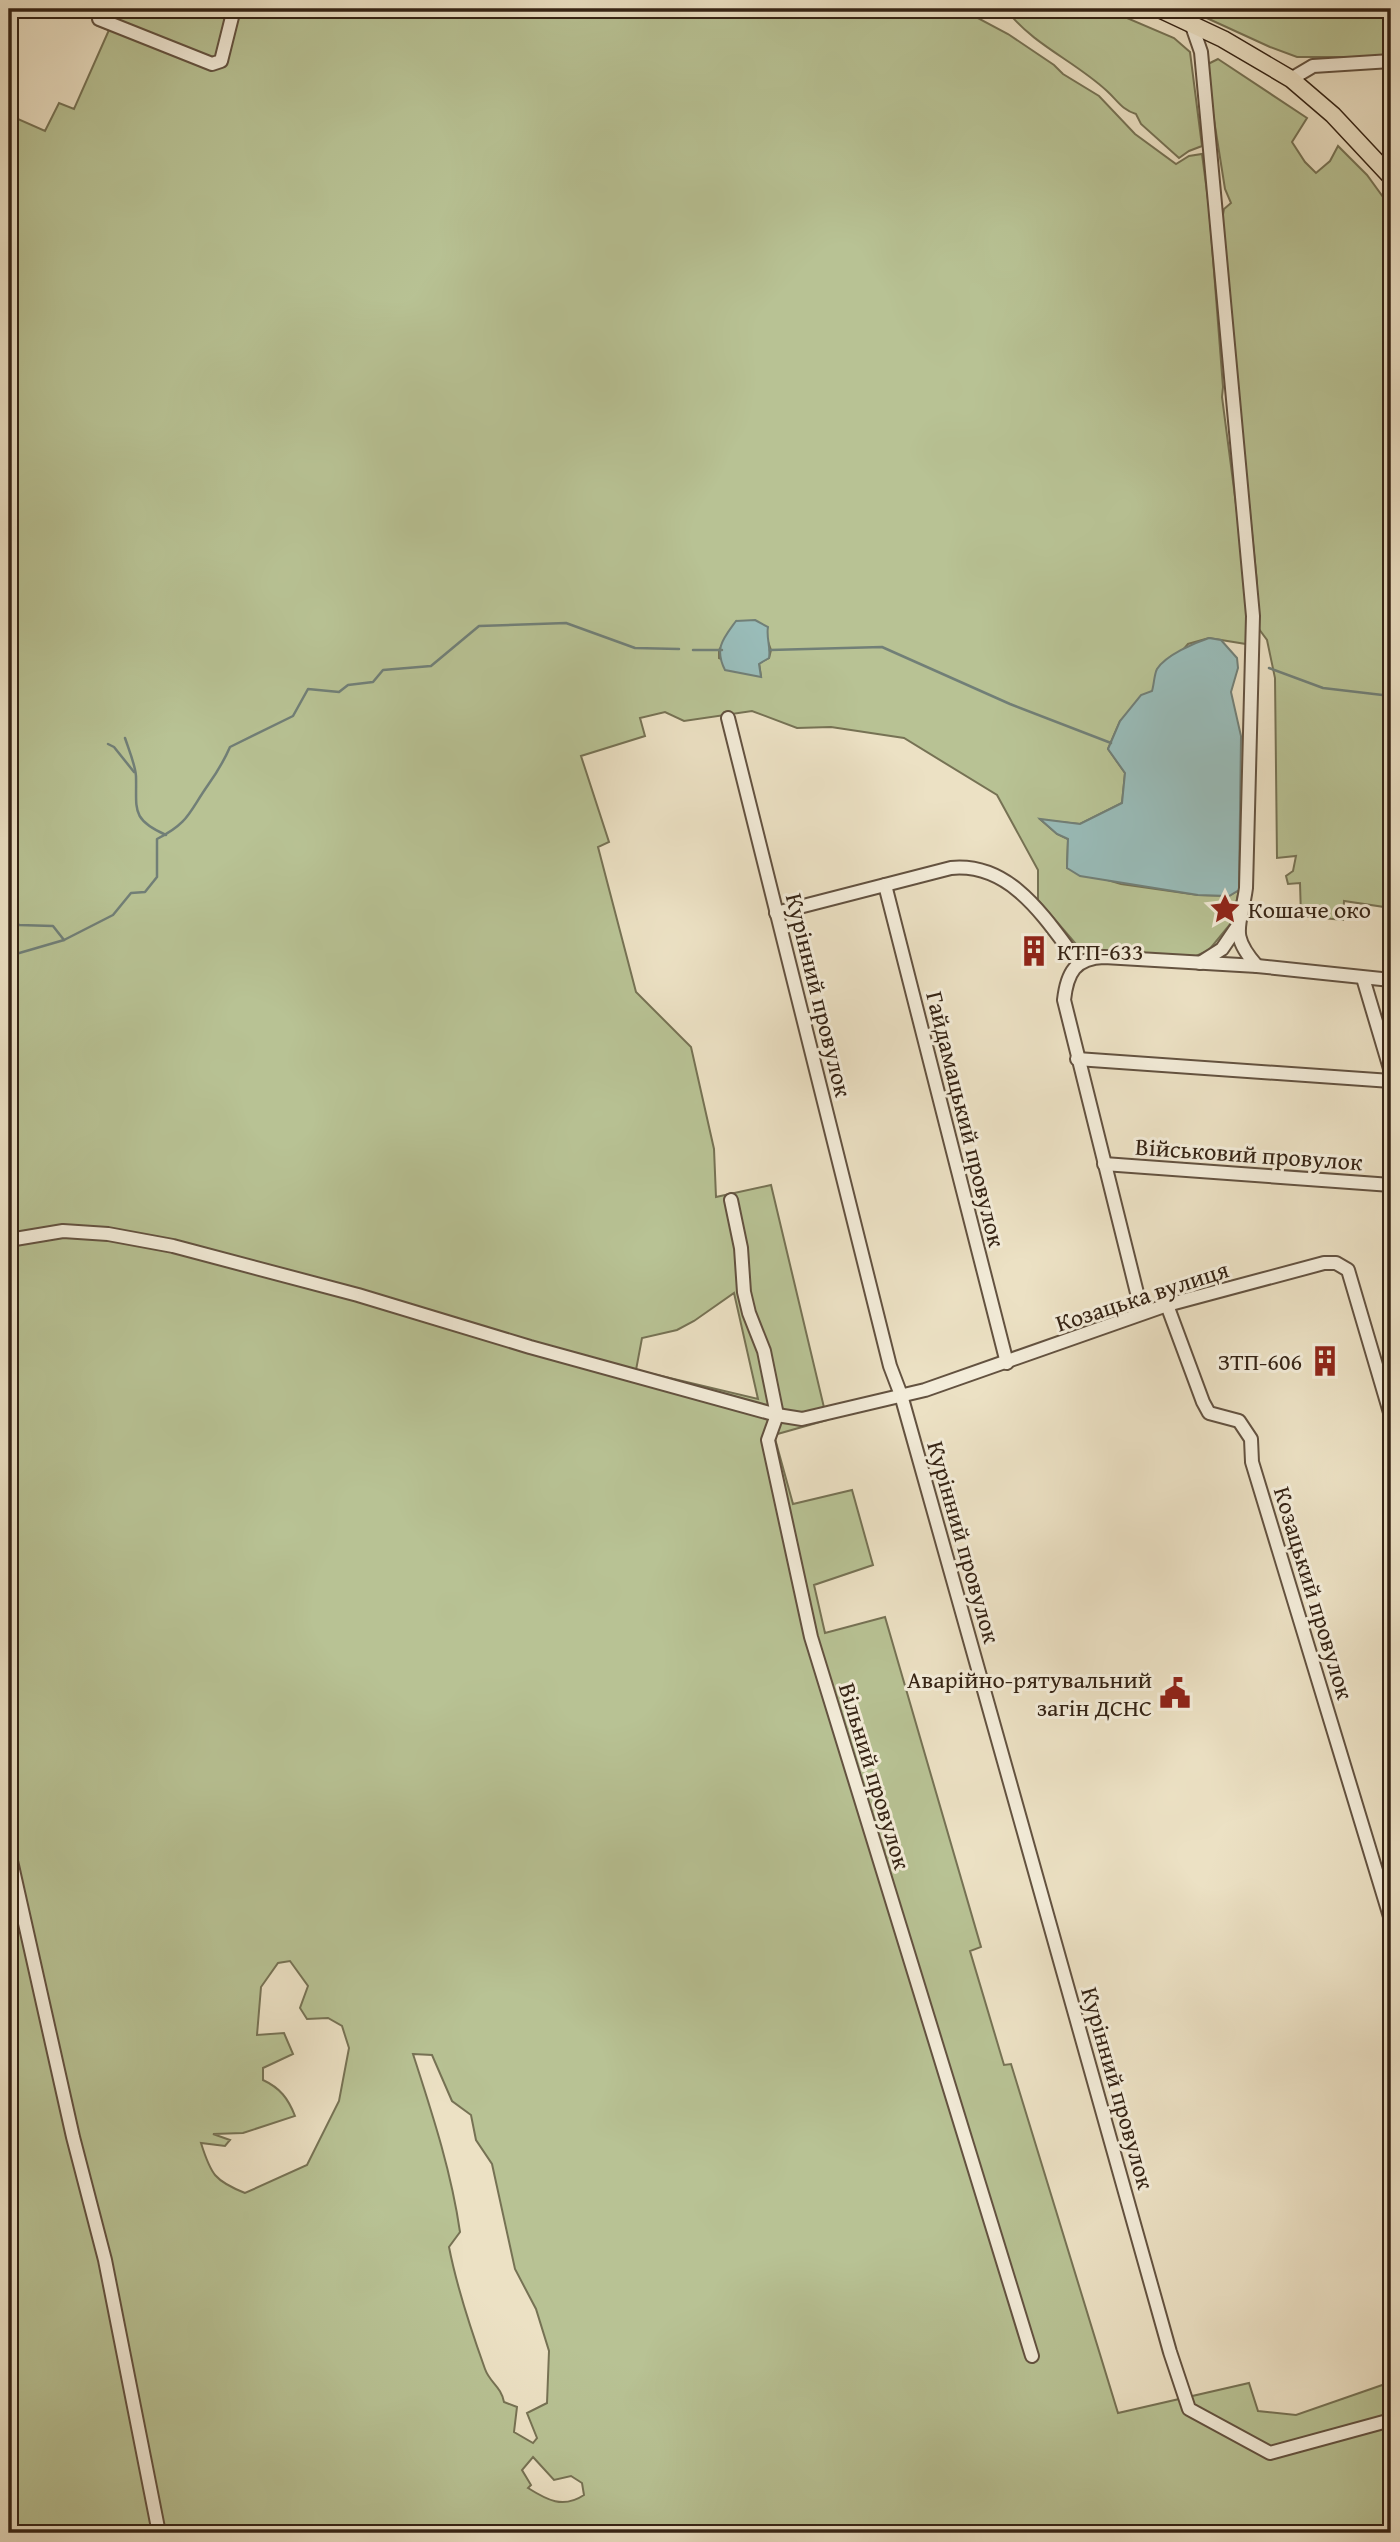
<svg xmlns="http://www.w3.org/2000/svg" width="1400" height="2542" viewBox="0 0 1400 2542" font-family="'Gentium Book Plus',serif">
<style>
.green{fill:#b8c294;stroke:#767254;stroke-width:2;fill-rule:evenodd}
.water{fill:#99bcb9;stroke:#717f77;stroke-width:2}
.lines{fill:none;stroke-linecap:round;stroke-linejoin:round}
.stream{stroke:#717f77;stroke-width:2.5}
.minor-casing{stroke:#635240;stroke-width:16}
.major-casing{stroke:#352314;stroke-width:19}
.minor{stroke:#f3ecd9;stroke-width:12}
.major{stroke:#ece1c4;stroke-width:16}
.labels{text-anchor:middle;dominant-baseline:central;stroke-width:6;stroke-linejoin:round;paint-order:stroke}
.poi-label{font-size:24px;fill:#352314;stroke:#f3ecd9;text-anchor:start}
.street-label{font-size:24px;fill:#352314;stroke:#f3ecd9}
</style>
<rect width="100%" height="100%" fill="#ece1c4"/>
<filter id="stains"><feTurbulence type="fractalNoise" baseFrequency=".00286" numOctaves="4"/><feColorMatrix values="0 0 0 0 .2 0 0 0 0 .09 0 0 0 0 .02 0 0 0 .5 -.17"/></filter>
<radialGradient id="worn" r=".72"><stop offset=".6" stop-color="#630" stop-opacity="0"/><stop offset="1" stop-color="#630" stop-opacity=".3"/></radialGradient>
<g class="green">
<path d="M115,9H961L1008,34L1054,65L1063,74L1099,96L1135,134L1176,164L1189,156L1202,154L1209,207L1223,387L1222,397L1246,581V644L1209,638L1188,644L1182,651L1170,657L1157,670L1153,691L1120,721L1108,749L1125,773L1122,803L1080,824L1041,820L1057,834L1068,839L1067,868L1121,884L1198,895L1229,896L1239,890L1232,922L1209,950L1192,958L1139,956L1081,950L1038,900V870L997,795L904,738L831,727L797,728L752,711L684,721L665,712L640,718L645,736L581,756L609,842L598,847L636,992L691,1047L714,1149L716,1197L771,1185L827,1420L774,1435L793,1504L852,1490L873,1565L814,1585L825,1633L885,1617L981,1947L970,1951L1004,2065L1011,2064L1118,2413L1249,2383L1258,2411L1296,2415L1391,2382V2533H9V115L45,131L59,103L74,109L109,30L96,25L100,15L111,16ZM737,621L766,636L771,650L769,658L759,663L761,676L719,658V650ZM734,1293L758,1399L636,1370L642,1338L677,1330L694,1321ZM290,1961L308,1986L300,2008L307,2019L328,2018L342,2026L349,2048L339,2101L307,2165L245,2193C215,2181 211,2175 201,2143L225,2146L230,2140L213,2134L243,2133L295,2116C288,2098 280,2088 263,2080V2068L293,2054L284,2033L257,2035L261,1987L278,1963ZM413,2054L432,2055L452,2101L471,2115L476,2140L492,2164L515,2269L536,2309L549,2351L547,2403L527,2413L537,2438L533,2443L514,2432L517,2407L504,2402C501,2386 490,2383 485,2369C471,2330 457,2288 449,2247L460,2232C451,2170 432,2113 413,2054ZM533,2457L554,2480L571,2476L582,2483L584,2495C563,2509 547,2500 528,2488L531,2485L522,2470Z"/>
<path d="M984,9H1106L1174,38L1190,52L1202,146L1189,151L1179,158L1141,124L1136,114C1122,110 1117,100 1107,91C1076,62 1034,45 1008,12Z"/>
<polygon points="1187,9 1391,9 1391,57 1297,57 1270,47"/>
<polygon points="1218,59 1307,118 1292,142 1305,162 1316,173 1330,161 1338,146 1367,175 1391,208 1391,908 1344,901 1343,920 1301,916 1300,883 1288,884 1286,876 1293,871 1296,856 1277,858 1275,678 1267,640 1256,625 1257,583 1221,225 1224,209 1231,203 1225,189 1207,76 1208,64"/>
</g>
<g class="water">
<path d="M755,620L768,627C766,638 771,647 769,658L759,664L761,677L725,670C714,648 723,639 736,621Z"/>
<path d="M1209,638L1221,640L1237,658L1238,668L1231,692L1241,736L1239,890L1229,896L1198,895L1080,876L1067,868L1068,839L1057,834L1040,819L1080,824L1122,803L1125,773L1108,749L1120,721L1141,695L1152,691C1154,685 1154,675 1157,669C1166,655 1194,643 1209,638Z"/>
</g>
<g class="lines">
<g class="stream">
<polyline points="693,650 722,650"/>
<polyline points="770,650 882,647 1010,704 1111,743"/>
<polyline points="1269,668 1323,688 1391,696"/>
<path d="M125,738C129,750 135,764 136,776C137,809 130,819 166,835"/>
<polyline points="108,744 114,747 134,772"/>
<polyline points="9,916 19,925 53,926 64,940"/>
<path d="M9,956L64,940L113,915L131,893L145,892L157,877V839C189,823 189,812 208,785C218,771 223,763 230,747L293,716L308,689L339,692L348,685L373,682L383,670L431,666L479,626L566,623L635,648L679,649"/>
</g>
<defs>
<g id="minor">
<polyline points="99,19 212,64 221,61 234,9"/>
<path d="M1191,23L1201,52L1253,616L1246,888C1241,926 1228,933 1257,966"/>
<polyline points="1291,79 1313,66 1391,61"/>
<polyline points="728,718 890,1366 901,1395 1170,2352 1189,2409 1270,2453 1391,2420"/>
<polyline points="885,885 1007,1363"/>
<path d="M776,913L951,868C1012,862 1046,920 1079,963"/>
<polyline points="1200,963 1222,949 1237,927"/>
<polyline points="1363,978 1391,1072"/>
<polyline points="1077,1059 1391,1081"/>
<polyline points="1104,1164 1391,1185"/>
<polyline points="731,1200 741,1248 744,1292 749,1313 764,1351 777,1415 768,1440 811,1637 1032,2356"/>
<polyline points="9,1240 63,1231 108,1234 173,1246 358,1295 530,1347 777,1415 802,1419 925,1390 1167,1305 1324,1263 1336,1263 1348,1270 1391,1416"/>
<polyline points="1167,1305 1203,1402 1209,1413 1239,1421 1251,1439 1252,1462 1391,1920"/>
<path d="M1142,1313L1064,1000C1067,973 1075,958 1104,957L1257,966L1391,980"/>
<polyline points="9,1852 73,2137 105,2260 159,2533"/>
</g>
<polyline id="major" points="1159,9 1223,39 1291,79 1333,115 1391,177"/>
</defs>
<use href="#minor" class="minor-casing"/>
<use href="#major" class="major-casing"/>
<use href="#minor" class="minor"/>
<use href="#major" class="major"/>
</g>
<defs>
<symbol id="sight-bare" viewBox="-9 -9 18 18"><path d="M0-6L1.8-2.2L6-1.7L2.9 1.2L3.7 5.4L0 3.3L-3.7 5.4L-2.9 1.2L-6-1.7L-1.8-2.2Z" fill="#8f2418" stroke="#f3ecd9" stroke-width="2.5" paint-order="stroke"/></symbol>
<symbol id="building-bare" viewBox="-9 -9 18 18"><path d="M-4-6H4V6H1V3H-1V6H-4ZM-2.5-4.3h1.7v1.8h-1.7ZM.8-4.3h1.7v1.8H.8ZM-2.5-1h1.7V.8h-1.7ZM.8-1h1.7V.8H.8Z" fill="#8f2418" stroke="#f3ecd9" stroke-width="2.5" paint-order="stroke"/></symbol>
<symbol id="civic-bare" viewBox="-9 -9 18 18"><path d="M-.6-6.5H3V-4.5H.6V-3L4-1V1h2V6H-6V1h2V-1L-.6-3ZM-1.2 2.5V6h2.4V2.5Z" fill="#8f2418" stroke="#f3ecd9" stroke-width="2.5" paint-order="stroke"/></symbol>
</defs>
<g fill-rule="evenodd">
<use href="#sight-bare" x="1203" y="887" width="44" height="44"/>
<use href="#building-bare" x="1012" y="929" width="44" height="44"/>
<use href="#building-bare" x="1303" y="1339" width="44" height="44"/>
<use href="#civic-bare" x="1153" y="1671" width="44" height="44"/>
</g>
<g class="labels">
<g class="poi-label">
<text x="1248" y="909">Кошаче око</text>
<text x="1057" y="951">КТП-633</text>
<text x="1302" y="1361" text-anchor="end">ЗТП-606</text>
<text x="1152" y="1679" text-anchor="end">Аварійно-рятувальний<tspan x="1152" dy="28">загін ДСНС</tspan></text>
</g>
<g class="street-label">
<text transform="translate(819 995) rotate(76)">Курінний провулок</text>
<text transform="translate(966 1119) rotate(76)">Гайдамацький провулок</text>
<text transform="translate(1249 1154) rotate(4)">Військовий провулок</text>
<text transform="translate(1142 1296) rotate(-18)">Козацька вулиця</text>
<text transform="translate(964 1542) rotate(74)">Курінний провулок</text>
<text transform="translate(1314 1593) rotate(73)">Козацький провулок</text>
<text transform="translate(875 1776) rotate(73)">Вільний провулок</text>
<text transform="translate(1118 2088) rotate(74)">Курінний провулок</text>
</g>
</g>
<rect width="1400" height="2542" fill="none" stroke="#ece1c4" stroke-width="35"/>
<rect x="10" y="10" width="1379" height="2521" fill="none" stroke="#352314" stroke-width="3.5"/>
<rect x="18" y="18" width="1365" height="2507" fill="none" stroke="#352314" stroke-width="2"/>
<rect width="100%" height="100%" filter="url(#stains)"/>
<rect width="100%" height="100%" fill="url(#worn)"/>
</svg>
